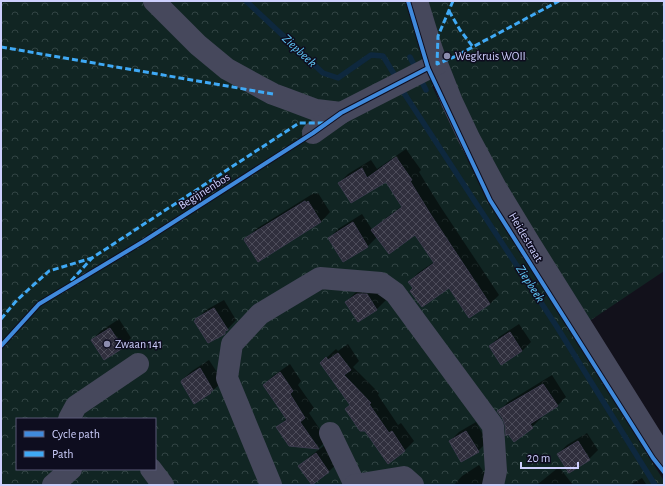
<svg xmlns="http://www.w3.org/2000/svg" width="665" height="486" viewBox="0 0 665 486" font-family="'Alegreya Sans',sans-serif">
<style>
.forest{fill:url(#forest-crowns);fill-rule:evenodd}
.shadow{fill:#0007}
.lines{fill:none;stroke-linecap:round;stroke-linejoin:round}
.stream{stroke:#0e283e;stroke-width:5.5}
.building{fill:url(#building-cross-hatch);stroke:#3c3b4e}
.minor{stroke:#46485c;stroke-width:22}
.quiet{stroke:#3fa9f5;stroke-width:3;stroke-dasharray:6 3;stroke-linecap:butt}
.cycleway-casing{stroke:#0e0d1f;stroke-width:6}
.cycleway{stroke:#408adc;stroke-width:4}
.poi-dot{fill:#8c8cae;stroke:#0e0d1f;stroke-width:1.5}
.labels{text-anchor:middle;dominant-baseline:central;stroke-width:3;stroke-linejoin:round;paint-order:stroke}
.poi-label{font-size:12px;fill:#cdcffd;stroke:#0e0d1f;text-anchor:start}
.street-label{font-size:12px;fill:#cdcffd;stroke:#0e0d1f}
.water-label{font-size:13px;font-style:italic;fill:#60c9f8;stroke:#0e0d1f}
</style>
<defs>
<pattern id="forest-crowns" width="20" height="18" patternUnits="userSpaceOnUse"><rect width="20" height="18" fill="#112523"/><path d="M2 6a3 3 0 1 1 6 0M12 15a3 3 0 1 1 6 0" fill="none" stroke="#324444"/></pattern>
<pattern id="building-cross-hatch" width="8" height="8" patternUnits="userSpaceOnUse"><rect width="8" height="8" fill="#302f3d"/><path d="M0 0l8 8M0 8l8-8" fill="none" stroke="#4d4c5a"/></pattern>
</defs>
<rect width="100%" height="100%" fill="#12111b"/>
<path class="forest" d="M1,1H664V271L588,322L505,191L451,78L432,86L487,200L572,333L664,481V485H1ZM17,419H155V469H17Z"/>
<g class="shadow">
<polygon points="406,149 421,170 419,172 440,206 499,295 490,304 450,286 414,288 409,282 418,273 434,262 415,233 377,237 368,246 344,260 329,238 338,229 362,214 373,231 382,221 402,206 386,181 339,183 348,174 371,160 377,169"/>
<polygon points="314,193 315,194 318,193 330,212 321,222 258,260 246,239 256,229"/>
<polygon points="367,285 376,286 386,300 377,309 359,321 346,302 355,293"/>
<polygon points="224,300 236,320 224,333 197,319 206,310"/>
<polygon points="119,319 131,338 122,347 92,340 101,331"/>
<polygon points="519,324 531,342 522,351 501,364 490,346 499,337"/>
<polygon points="348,344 359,361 353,367 379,393 378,395 398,425 401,423 414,441 405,450 388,462 351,405 321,363 336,349 338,351"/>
<polygon points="209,360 222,380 220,384 211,392 194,402 182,380 192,371"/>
<polygon points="290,364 301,381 298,385 314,408 309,413 327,440 319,448 290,445 278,427 287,418 264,385 273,376"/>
<polygon points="552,375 566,397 557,406 540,417 541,418 532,427 506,425 499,411 508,402"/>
<polygon points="476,422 487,442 478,451 450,441 459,432"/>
<polygon points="587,433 598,450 589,459 558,454 567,445"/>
<polygon points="325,445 338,463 328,472 300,466 309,457"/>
<polygon points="479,465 491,483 489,485 454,485 462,476"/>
<polygon points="559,467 573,485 537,485 538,484"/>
<polygon points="642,478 646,484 646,485 630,485"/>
</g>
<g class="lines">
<g class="stream">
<polyline points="246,1 323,73 338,78 371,55 383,56 394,74"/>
<polyline points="410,57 416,69"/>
<polyline points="420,78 426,90"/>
<polyline points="400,87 557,327 655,485"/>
</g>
</g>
<g class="building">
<polygon points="396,157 412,180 410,181 431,215 490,304 469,318 449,288 422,307 410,291 413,288 408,282 434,263 415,235 389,254 371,230 402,207 386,182 351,203 338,183 362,168 367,178"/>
<polygon points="305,201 306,203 308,201 321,222 258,262 244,240 245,238"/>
<polygon points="353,222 368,247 343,262 328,238"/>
<polygon points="357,294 367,294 377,310 358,322 345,302"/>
<polygon points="214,308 228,330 225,331 225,334 208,343 194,321 196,320 195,319"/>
<polygon points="110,328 123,348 104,360 91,340"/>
<polygon points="510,332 522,351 501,365 489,346"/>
<polygon points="338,353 351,370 344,375 371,403 369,404 389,433 392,431 405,451 388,464 365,431 360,431 345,409 350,405 320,363 326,357 328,360"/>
<polygon points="200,368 213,390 210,392 211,393 194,404 181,382 182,380"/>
<polygon points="280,372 293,391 290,394 305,418 300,422 319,449 289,446 276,427 287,420 263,385"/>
<polygon points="543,384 558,406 530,424 533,428 514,442 508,434 506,436 505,425 503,419 497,411"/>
<polygon points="466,431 479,452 461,462 449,441"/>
<polygon points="578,441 590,460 569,473 557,454"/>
<polygon points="316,453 329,472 312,485 298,466"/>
</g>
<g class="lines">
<g class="minor">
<polyline points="154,1 198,45 227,69 273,94 284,98 316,110 341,113"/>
<polyline points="417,1 431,47 437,64 452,102 469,138 496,188 530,244 664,458"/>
<polyline points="313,133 341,113 437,64"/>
<polyline points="69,419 76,406 138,364"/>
<polyline points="330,433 355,485"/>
<polyline points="151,469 163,485"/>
<polyline points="53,485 71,469"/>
<polyline points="271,485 227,378 232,344 260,314 320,278 381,283 395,293 493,426 496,471 493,485"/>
<polyline points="355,485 404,477 413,485"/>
</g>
<g class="quiet">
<polyline points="453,1 438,36 437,64 454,57 559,1"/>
<polyline points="449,11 460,30 473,47"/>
<polyline points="1,47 273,94"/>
<polyline points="71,281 92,258 299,123 326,123"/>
<polyline points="1,319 17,300 49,271 92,258"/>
</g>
<defs>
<g id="cycleway">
<polyline points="408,1 428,68 490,200 653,458 664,472"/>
<polyline points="1,346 39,304 144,241 313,133 341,113 428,68"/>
</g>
</defs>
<use href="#cycleway" class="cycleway-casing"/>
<use href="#cycleway" class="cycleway"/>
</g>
<g class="poi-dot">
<circle cx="447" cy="56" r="4"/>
<circle cx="107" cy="344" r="4"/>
</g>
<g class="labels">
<g class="poi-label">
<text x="455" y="56">Wegkruis WOII</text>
<text x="115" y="344">Zwaan 141</text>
</g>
<g class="street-label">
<text transform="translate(204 191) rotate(-32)">Begijnenbos</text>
<text transform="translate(526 237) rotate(59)">Heidestraat</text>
</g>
<g class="water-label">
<text transform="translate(299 51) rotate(43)">Ziepbeek</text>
<text transform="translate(530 284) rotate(57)">Ziepbeek</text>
</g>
</g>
<rect width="665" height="486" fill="none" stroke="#cdcffd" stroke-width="4"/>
<rect x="16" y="418" width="140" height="52" fill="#0e0d1f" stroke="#5a5b78"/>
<rect x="24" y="431" width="20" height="6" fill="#408adc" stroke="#5a5b78"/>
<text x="52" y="438" font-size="12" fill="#cdcffd">Cycle path</text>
<rect x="24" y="451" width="20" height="6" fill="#3fa9f5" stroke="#5a5b78"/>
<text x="52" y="458" font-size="12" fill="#cdcffd">Path</text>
<path d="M521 462v6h57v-6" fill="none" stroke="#cdcffd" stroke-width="2"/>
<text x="527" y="462" font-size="12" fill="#cdcffd" stroke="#0e0d1f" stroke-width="3" paint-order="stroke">20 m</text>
</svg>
